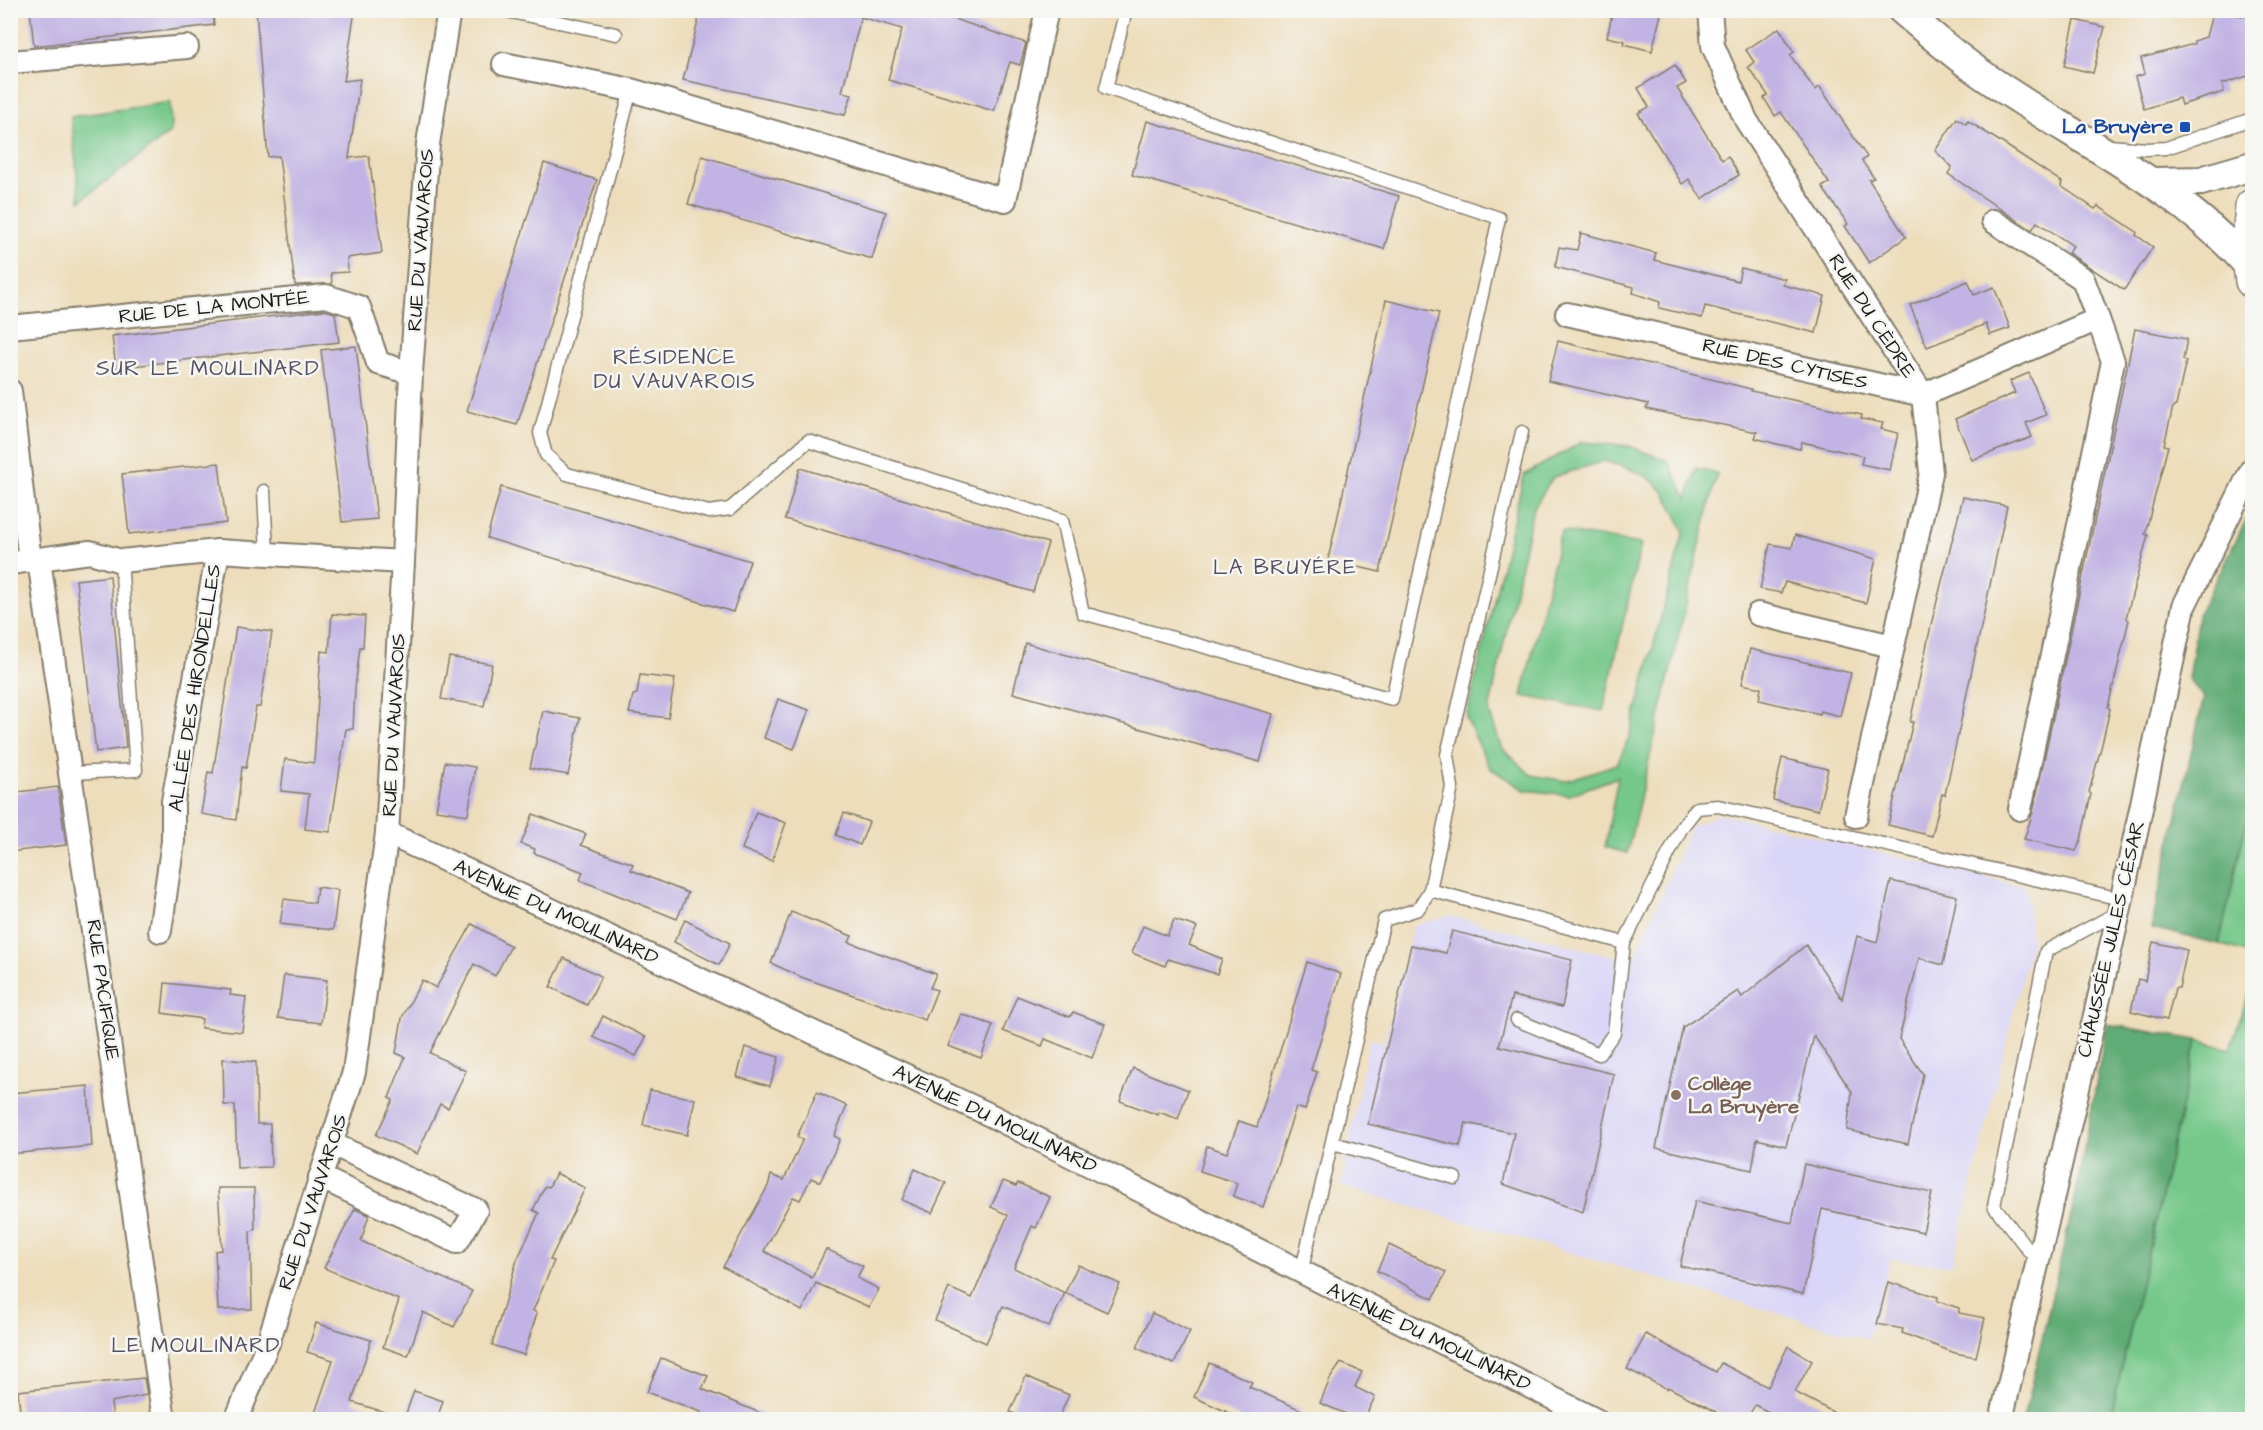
<svg xmlns="http://www.w3.org/2000/svg" width="2263" height="1430" viewBox="0 0 2263 1430" font-family="'Architects Daughter',sans-serif">
<style>
.built{fill:#dad6f7}
.green{fill:#76c88a;stroke:#497253;stroke-width:1.5;fill-rule:evenodd}
.forest{fill:#60ac76;stroke:#3e6449;stroke-width:1.5}
.building{fill:#c1b3e3}
.lines{fill:none;stroke-linecap:round;stroke-linejoin:round}
.service-casing{stroke:#847c6c;stroke-width:15}
.minor-casing{stroke:#847c6c;stroke-width:26}
.tertiary-casing{stroke:#847c6c;stroke-width:32}
.secondary-casing{stroke:#847c6c;stroke-width:36}
.service{stroke:#fff;stroke-width:12}
.minor{stroke:#fff;stroke-width:22}
.tertiary{stroke:#fff;stroke-width:28}
.secondary{stroke:#fff;stroke-width:33}
.transit-dot{fill:#1a4fb4;stroke:#f6f6f2;stroke-width:2}
.education-dot{fill:#8d6e63;stroke:#f6f6f2;stroke-width:2}
.labels{text-anchor:middle;dominant-baseline:central;stroke-width:5;stroke-linejoin:round;paint-order:stroke}
.transit-label{font-size:20px;font-weight:bold;fill:#164399;stroke:#f6f6f2;text-anchor:end}
.street-label{font-size:20px;fill:#1c1c1c;stroke:#f6f6f2}
.education-label{font-size:20px;font-weight:bold;fill:#785e54;stroke:#f6f6f2;text-anchor:start}
.neighbourhood-label{font-size:21px;letter-spacing:1.5px;fill:#565162;stroke:#f6f6f2}
</style>
<rect width="100%" height="100%" fill="#f6f6f2"/>
<filter id="ink" filterUnits="userSpaceOnUse"><feTurbulence type="fractalNoise" baseFrequency=".0167" numOctaves="2"/><feDisplacementMap in="SourceGraphic" scale="12" xChannelSelector="R" yChannelSelector="G"/><feConvolveMatrix kernelMatrix="1 2 1 2 8 2 1 2 1" color-interpolation-filters="sRGB"/></filter>
<filter id="wash" filterUnits="userSpaceOnUse"><feTurbulence type="fractalNoise" baseFrequency=".008" numOctaves="4" result="noise"/><feDisplacementMap in="SourceGraphic" scale="24" xChannelSelector="R" yChannelSelector="G"/><feGaussianBlur stdDeviation="1.35" result="paint"/><feColorMatrix in="noise" values="0 0 0 0 0 0 0 0 0 0 0 0 0 0 0 0 0 1.4 0 .05"/><feComposite in="paint" operator="in"/></filter>
<g filter="url(#wash)">
<rect width="100%" height="100%" fill="#edddbb"/>
<polygon class="built" points="1720,814 2026,887 2031,941 1952,1266 1891,1259 1868,1339 1341,1186 1369,1040 1385,1042 1413,926 1449,916 1633,961 1691,827"/>
<g class="green">
<polygon points="170,102 171,132 80,201 71,117"/>
<path d="M1582,442L1629,446L1668,461L1687,499L1696,468L1717,473L1627,853L1605,847L1618,777L1569,795L1525,790L1490,768L1466,718L1524,475ZM1604,461C1657,476 1661,482 1684,531L1629,738L1617,764L1565,781L1531,775L1501,747L1489,711L1533,509L1553,477Z"/>
<polygon points="1561,531 1641,544 1603,711 1522,696"/>
<polygon points="2252,797 2252,954 2219,944"/>
<polygon points="2252,984 2252,1419 2110,1419 2197,1040 2230,1049"/>
</g>
<g class="forest">
<polygon points="2252,509 2252,797 2219,944 2151,928 2204,697 2188,679 2198,615"/>
<polygon points="2107,1024 2197,1040 2110,1419 2023,1419 2075,1199"/>
</g>
<g id="blocks">
<g class="building">
<polygon points="30,10 213,10 214,25 34,46"/>
<polygon points="256,10 355,10 344,81 360,79 349,158 369,156 382,253 347,258 348,272 331,273 332,284 295,285 279,156 268,157"/>
<polygon points="701,10 927,10 1026,43 1020,65 1010,62 994,111 888,80 902,29 861,17 842,92 852,94 845,115 683,80"/>
<polygon points="1613,10 1645,10 1661,14 1652,51 1624,44 1625,41 1607,37"/>
<polygon points="2213,10 2253,18 2253,55 2248,76 2222,84 2224,92 2181,105 2179,98 2144,109 2135,77 2145,74 2141,58 2194,44 2194,41 2206,37"/>
<polygon points="2075,20 2105,27 2093,73 2064,66"/>
<polygon points="1779,28 1794,52 1790,55 1815,90 1820,87 1867,157 1862,161 1874,178 1869,180 1906,237 1869,263 1845,226 1848,224 1822,187 1829,183 1781,112 1775,116 1764,98 1768,95 1748,67 1754,62 1746,50"/>
<polygon points="1675,65 1686,83 1677,88 1722,160 1728,156 1739,175 1702,199 1689,179 1682,184 1638,113 1649,107 1638,88"/>
<polygon points="1957,118 1966,124 1968,121 2007,146 2062,182 2061,186 2095,209 2098,206 2137,232 2136,235 2153,247 2124,290 2068,253 2073,246 2037,222 2032,230 1948,174 1952,167 1935,151"/>
<polygon points="1147,121 1399,196 1384,249 1132,175"/>
<polygon points="702,156 886,212 872,259 688,204"/>
<polygon points="544,163 597,180 517,425 467,411"/>
<polygon points="1581,233 1656,253 1654,260 1738,281 1741,268 1785,279 1783,285 1825,296 1816,333 1705,306 1702,318 1659,308 1660,302 1633,293 1634,287 1555,267 1559,247 1577,250"/>
<polygon points="1968,281 1974,295 1994,287 2010,328 1990,335 1986,324 1927,347 1910,305"/>
<polygon points="1386,300 1439,313 1380,572 1328,560"/>
<polygon points="324,310 335,313 339,342 116,368 112,336"/>
<polygon points="2135,329 2187,339 2183,360 2186,361 2176,406 2173,407 2164,445 2168,446 2145,534 2148,535 2126,618 2129,620 2108,707 2110,709 2102,744 2089,792 2091,794 2081,840 2076,851 2024,839 2033,812"/>
<polygon points="1558,341 1751,389 1751,391 1862,415 1861,419 1883,423 1881,429 1898,433 1890,470 1861,464 1863,456 1802,442 1800,449 1777,444 1755,438 1757,432 1646,409 1648,404 1548,381"/>
<polygon points="356,346 377,519 342,522 321,350"/>
<polygon points="2029,373 2046,415 2026,423 2032,437 1972,460 1955,419 2015,393 2010,381"/>
<polygon points="219,463 226,523 129,534 122,474"/>
<polygon points="800,468 1048,543 1033,592 785,519"/>
<polygon points="501,487 750,561 733,612 487,538"/>
<polygon points="1963,497 2007,506 1945,795 1942,794 1932,836 1888,825 1913,722 1910,722 1932,621"/>
<polygon points="1795,535 1876,559 1866,603 1785,582 1781,593 1760,589 1770,544 1792,548"/>
<polygon points="110,576 126,748 96,752 76,580"/>
<polygon points="332,614 365,616 363,647 360,647 355,688 353,729 346,729 330,832 305,829 309,794 281,791 285,759 314,763 321,651 329,652"/>
<polygon points="236,627 272,632 260,707 256,707 246,768 242,767 236,820 201,814 208,772 213,773"/>
<polygon points="1025,643 1273,714 1260,762 1013,693"/>
<polygon points="1750,649 1851,673 1840,716 1820,711 1820,714 1759,700 1761,688 1742,684"/>
<polygon points="449,657 492,664 484,706 441,699"/>
<polygon points="640,675 675,679 668,718 629,713 633,695 637,694"/>
<polygon points="778,699 809,710 794,749 764,738"/>
<polygon points="543,711 580,718 568,775 530,768"/>
<polygon points="1782,758 1828,769 1818,810 1773,800"/>
<polygon points="445,762 475,767 468,815 436,810"/>
<polygon points="58,787 66,845 10,852 10,793"/>
<polygon points="756,812 786,823 772,861 742,849"/>
<polygon points="844,813 869,822 860,845 836,835"/>
<polygon points="533,814 586,834 581,845 633,864 631,870 688,893 677,919 580,880 583,872 534,853 535,849 521,844"/>
<polygon points="1891,881 1957,896 1943,965 1919,958 1899,1039 1923,1074 1908,1144 1847,1130 1852,1092 1814,1036 1786,1146 1757,1139 1752,1170 1656,1148 1683,1027 1738,991 1742,997 1806,945 1842,999 1857,936 1877,942"/>
<polygon points="317,887 338,890 333,930 280,924 284,899 315,903"/>
<polygon points="791,912 852,936 849,942 936,974 930,988 937,990 925,1020 801,977 771,963"/>
<polygon points="685,920 730,943 719,965 674,942"/>
<polygon points="1174,920 1197,927 1189,945 1222,959 1217,974 1168,959 1165,966 1132,953 1143,926 1167,936"/>
<polygon points="472,924 511,946 495,976 474,964 430,1053 466,1071 448,1108 440,1104 417,1154 376,1135 393,1100 389,1098 405,1057 396,1053 402,1018 422,980 436,988"/>
<polygon points="1452,931 1572,960 1562,1007 1512,996 1499,1046 1614,1074 1583,1212 1503,1184 1514,1133 1466,1123 1460,1146 1368,1124 1411,945 1446,953"/>
<polygon points="2153,942 2187,950 2179,988 2175,988 2167,1020 2131,1011 2138,979 2145,981"/>
<polygon points="564,958 601,976 587,1005 550,987"/>
<polygon points="1307,962 1341,974 1311,1070 1317,1072 1305,1110 1296,1107 1263,1207 1233,1196 1237,1183 1200,1171 1207,1146 1227,1153 1239,1121 1257,1127"/>
<polygon points="284,975 327,980 321,1023 278,1018"/>
<polygon points="165,983 231,990 230,995 246,997 242,1032 201,1028 202,1019 162,1013"/>
<polygon points="1017,996 1070,1017 1073,1012 1105,1024 1092,1058 1045,1039 1042,1046 1003,1031"/>
<polygon points="961,1014 993,1025 981,1058 948,1046"/>
<polygon points="603,1016 646,1037 636,1056 593,1037"/>
<polygon points="745,1047 779,1057 770,1086 737,1077"/>
<polygon points="223,1059 256,1062 257,1124 270,1124 271,1167 237,1168 235,1105 224,1105"/>
<polygon points="1133,1068 1188,1090 1178,1119 1159,1112 1158,1115 1120,1101"/>
<polygon points="88,1086 92,1146 10,1154 10,1093"/>
<polygon points="650,1090 695,1099 687,1135 643,1125"/>
<polygon points="817,1092 847,1106 834,1136 840,1139 820,1182 811,1178 800,1200 793,1197 764,1251 812,1278 826,1249 863,1266 857,1278 879,1289 869,1307 816,1283 802,1311 723,1267 768,1186 771,1175 784,1180 803,1139 797,1137"/>
<polygon points="1804,1164 1932,1193 1923,1232 1822,1209 1803,1294 1680,1266 1695,1201 1792,1223"/>
<polygon points="915,1169 946,1183 932,1213 902,1200"/>
<polygon points="556,1173 585,1188 550,1260 554,1261 533,1311 537,1313 524,1355 492,1345 517,1260 539,1213 533,1210 545,1186 549,1187"/>
<polygon points="1003,1181 1016,1186 1018,1183 1050,1197 1036,1228 1032,1226 1014,1268 1065,1293 1049,1327 1003,1306 986,1343 935,1320 949,1288 972,1298 1008,1215 991,1207"/>
<polygon points="218,1188 254,1188 255,1230 250,1231 252,1309 218,1310 215,1251 222,1250"/>
<polygon points="355,1209 369,1215 361,1241 472,1291 454,1327 423,1312 408,1356 383,1347 399,1300 324,1268"/>
<polygon points="1389,1245 1446,1272 1433,1299 1377,1271"/>
<polygon points="1078,1265 1120,1284 1107,1312 1065,1293"/>
<polygon points="1888,1282 1938,1297 1937,1301 1959,1308 1959,1313 1985,1318 1976,1357 1955,1353 1902,1333 1903,1329 1877,1324"/>
<polygon points="1152,1313 1190,1331 1174,1364 1137,1348"/>
<polygon points="316,1323 371,1340 352,1402 394,1415 393,1419 313,1419 333,1360 307,1352"/>
<polygon points="1646,1334 1716,1372 1721,1363 1768,1387 1788,1346 1812,1361 1795,1392 1846,1419 1782,1419 1755,1405 1747,1419 1730,1419 1668,1387 1667,1389 1627,1369"/>
<polygon points="661,1358 708,1376 702,1389 775,1419 698,1419 701,1412 647,1392"/>
<polygon points="1209,1363 1252,1382 1249,1387 1304,1411 1277,1419 1243,1419 1194,1397"/>
<polygon points="1341,1363 1362,1372 1355,1387 1375,1397 1364,1419 1358,1419 1320,1403 1331,1377"/>
<polygon points="1026,1376 1069,1395 1058,1419 1027,1419 1010,1412"/>
<polygon points="144,1378 147,1395 111,1402 113,1419 21,1419 18,1391"/>
<polygon points="414,1391 443,1401 437,1419 404,1419"/>
</g>
</g>
</g>
<g filter="url(#ink)">
<use href="#blocks" fill-opacity="0" stroke="#847c6c" stroke-width="1.5"/>
<g class="lines">
<defs>
<g id="service">
<polyline points="502,10 616,34"/>
<polyline points="631,90 540,433 546,455 567,474 709,512 730,509 808,441 1062,520 1083,613 1392,699 1499,218 1106,88 1126,10"/>
<polyline points="2109,146 2147,149 2166,148 2252,119"/>
<polyline points="1522,432 1447,755 1452,787 1430,890 1624,943 1682,827 1697,808 1718,806 2121,899"/>
<polyline points="264,491 267,554"/>
<polyline points="71,773 136,770 121,561"/>
<polyline points="1517,1020 1599,1054 1614,1033 1624,943"/>
<polyline points="1333,1143 1455,1178"/>
<polyline points="2036,1260 1994,1206 2046,951 2119,912"/>
<polyline points="1301,1273 1384,920 1418,909 1430,890"/>
</g>
<g id="minor">
<polyline points="1710,10 1713,46 1746,120 1923,395 1931,473 1856,816"/>
<polyline points="10,62 187,47"/>
<polyline points="504,64 631,90 1005,200 1047,10"/>
<polyline points="1567,314 1923,395 2098,319 2083,279 1993,221"/>
<polyline points="10,327 326,296 359,307 378,363 411,373"/>
<polyline points="10,391 30,561"/>
<polyline points="39,560 164,1420"/>
<polyline points="10,563 90,552 121,561 218,551 403,562"/>
<polyline points="1758,614 1892,646"/>
<polyline points="2020,809 2113,361 2098,319"/>
<polyline points="387,833 988,1114 1596,1420"/>
<polyline points="160,931 173,841 173,801 218,551"/>
<polyline points="320,1177 457,1242 476,1210 332,1144"/>
<polyline points="236,1420 268,1343 354,1072 387,833 403,562 411,373 428,144 449,10"/>
<polyline points="2001,1420 2119,912 2184,606 2252,469"/>
</g>
<g id="tertiary">
<path d="M1902,10C1924,29 1946,48 1969,65C2062,134 2171,178 2249,266"/>
<polyline points="2154,182 2201,181 2252,166"/>
</g>
<polyline id="secondary" points="2252,206 2248,251 2252,281"/>
</defs>
<use href="#service" class="service-casing"/>
<use href="#minor" class="minor-casing"/>
<use href="#tertiary" class="tertiary-casing"/>
<use href="#secondary" class="secondary-casing"/>
<use href="#service" class="service"/>
<use href="#minor" class="minor"/>
<use href="#tertiary" class="tertiary"/>
<use href="#secondary" class="secondary"/>
</g>
</g>
<rect class="transit-dot" x="2179" y="121" width="12" height="12" rx="3"/>
<circle class="education-dot" cx="1676" cy="1095" r="6"/>
<g class="labels">
<g class="transit-label">
<text x="2173" y="127">La Bruyère</text>
</g>
<g class="street-label">
<text transform="translate(421 240) rotate(-86)">RUE DU VAUVAROIS</text>
<text transform="translate(214 307) rotate(-6)">RUE DE LA MONTÉE</text>
<text transform="translate(1872 316) rotate(57)">RUE DU CÈDRE</text>
<text transform="translate(1785 364) rotate(13)">RUE DES CYTISES</text>
<text transform="translate(195 688) rotate(-81)">ALLÉE DES HIRONDELLES</text>
<text transform="translate(394 725) rotate(-87)">RUE DU VAUVAROIS</text>
<text transform="translate(556 912) rotate(25)">AVENUE DU MOULINARD</text>
<text transform="translate(2111 939) rotate(-77)">CHAUSSÉE JULES CÉSAR</text>
<text transform="translate(103 990) rotate(82)">RUE PACIFIQUE</text>
<text transform="translate(995 1119) rotate(26)">AVENUE DU MOULINARD</text>
<text transform="translate(313 1202) rotate(-72)">RUE DU VAUVAROIS</text>
<text transform="translate(1429 1337) rotate(26)">AVENUE DU MOULINARD</text>
</g>
<g class="education-label">
<text x="1688" y="1084">Collège<tspan x="1688" dy="23">La Bruyère</tspan></text>
</g>
<g class="neighbourhood-label">
<text x="675" y="357">RÉSIDENCE<tspan x="675" dy="24">DU VAUVAROIS</tspan></text>
<text x="208" y="368">SUR LE MOULINARD</text>
<text x="1285" y="567">LA BRUYÉRE</text>
<text x="196" y="1345">LE MOULINARD</text>
</g>
</g>
<rect width="2263" height="1430" fill="none" stroke="#f6f6f2" stroke-width="36"/>
</svg>
